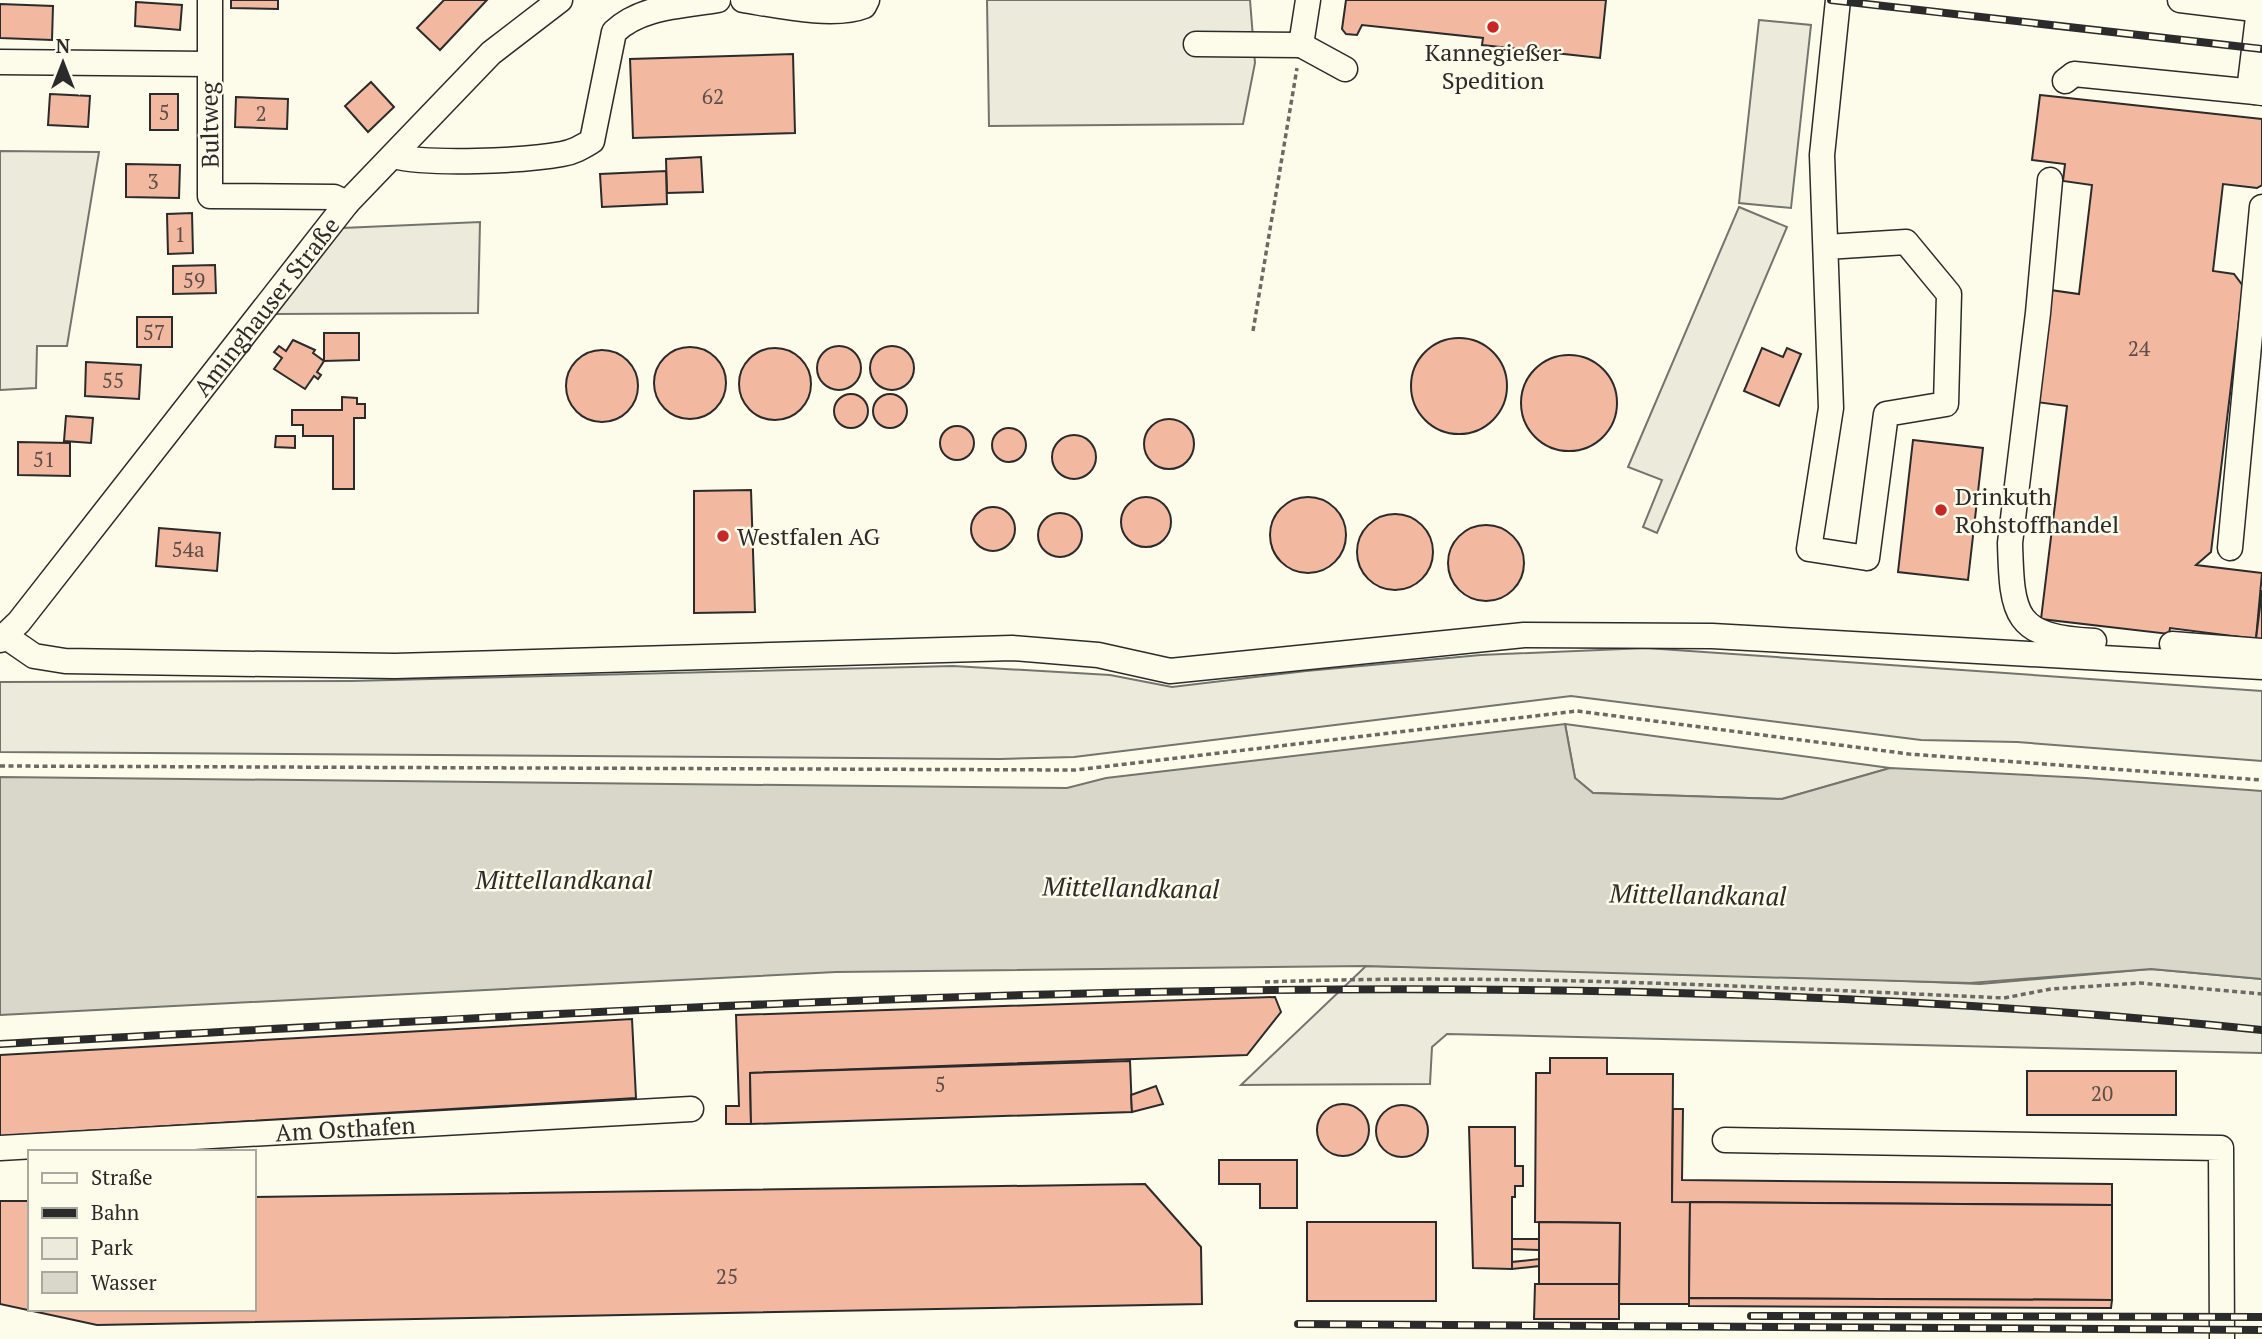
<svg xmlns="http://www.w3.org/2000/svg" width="2262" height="1339" viewBox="0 0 2262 1339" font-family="'PT Serif',serif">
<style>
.green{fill:#ecebdb;stroke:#74746e;stroke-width:2}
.parking{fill:#eceadb;stroke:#74746e;stroke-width:2}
.water{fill:#d8d7c9;stroke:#74746e;stroke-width:2}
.building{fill:#f2b8a0;stroke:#2b2b2b;stroke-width:2}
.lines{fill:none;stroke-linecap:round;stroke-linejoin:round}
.minor-casing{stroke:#2b2b2b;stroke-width:27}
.path{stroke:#6a6964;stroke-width:3.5;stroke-dasharray:5 3.5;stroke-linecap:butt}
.minor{stroke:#fdfbea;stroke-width:24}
.rail-casing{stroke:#2b2b2b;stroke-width:8}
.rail{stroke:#fdfbea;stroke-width:5;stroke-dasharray:16;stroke-linecap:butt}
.poi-dot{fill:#c62828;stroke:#fdfbea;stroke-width:2.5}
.labels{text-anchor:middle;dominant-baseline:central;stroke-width:5;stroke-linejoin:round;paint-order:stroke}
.number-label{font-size:21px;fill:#5d4e48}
.poi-label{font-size:24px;fill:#2b2b2b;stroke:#fdfbea;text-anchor:start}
.street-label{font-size:24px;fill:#2b2b2b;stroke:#fdfbea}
.water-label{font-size:26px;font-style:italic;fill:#2b2b2b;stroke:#fdfbea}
</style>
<rect width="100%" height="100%" fill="#fdfbea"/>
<g class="green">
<polygon points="0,151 99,152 67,346 37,346 36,388 0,390"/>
<polygon points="480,222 478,313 274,314 342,228"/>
<polygon points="1646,648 2262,691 2262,761 2017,742 1921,740 1571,696 1074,757 1000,759 0,752 0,682 351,681 953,666 1110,675 1172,687 1306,671 1481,655"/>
<polygon points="1565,724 1890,768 1782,799 1593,793 1575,778"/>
<polygon points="1366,966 1711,973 1980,984 2151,969 2262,979 2262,1053 1447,1034 1432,1047 1430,1084 1241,1085"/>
</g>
<g class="parking">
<polygon points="987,0 1250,0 1255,63 1243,124 989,126"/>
<polygon points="1759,20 1811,25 1791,208 1739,203"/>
<polygon points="1739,207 1787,227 1657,533 1643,527 1662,480 1628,467"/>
</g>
<polygon class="water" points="1565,724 1575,778 1593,793 1782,799 1890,768 2086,778 2262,791 2262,979 2151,969 1970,983 1366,966 836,972 0,1015 0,777 1067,788 1106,778"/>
<g class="building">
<polygon points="231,0 278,0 278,9 231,8"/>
<polygon points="444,0 487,0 440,50 417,28"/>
<polygon points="1606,0 1600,58 1482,45 1483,38 1362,25 1357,35 1346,34 1342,29 1346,0"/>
<polygon points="136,2 182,5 180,30 135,26"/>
<polygon points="0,4 53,6 52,40 0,38"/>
<polygon points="793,54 795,133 633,138 630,59"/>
<polygon points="371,82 394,107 368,132 345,106"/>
<polygon points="50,94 90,96 88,127 48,125"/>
<rect x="150" y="94" width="28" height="36"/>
<polygon points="2040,95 2262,119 2262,185 2257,188 2223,184 2213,271 2234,274 2243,286 2211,552 2196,565 2262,573 2256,639 2170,628 2169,634 2041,619 2067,406 2036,402 2050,290 2079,294 2092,185 2063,181 2065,164 2032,160"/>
<polygon points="236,97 288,99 287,129 235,127"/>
<polygon points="701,157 703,192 667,193 666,159"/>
<polygon points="126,164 180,165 179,198 126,197"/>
<polygon points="666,171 667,204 602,207 600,174"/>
<polygon points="192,213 193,253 168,254 167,214"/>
<polygon points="215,265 216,293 173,294 173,266"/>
<rect x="137" y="317" width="35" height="30"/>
<polygon points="324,333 359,333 359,360 324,361"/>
<circle cx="1459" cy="386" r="48"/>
<polygon points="293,340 315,350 313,353 324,361 317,372 321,375 318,379 314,376 305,389 274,369 282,358 274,352 279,346 286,351"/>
<circle cx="839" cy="368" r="22"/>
<circle cx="892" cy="368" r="22"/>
<circle cx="690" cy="383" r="36"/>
<polygon points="1762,348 1783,357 1787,348 1801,354 1779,406 1744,391"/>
<circle cx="775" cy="384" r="36"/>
<circle cx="602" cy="386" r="36"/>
<circle cx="1569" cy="403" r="48"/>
<polygon points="86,362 141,365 139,399 85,396"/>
<circle cx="851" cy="411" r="17"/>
<circle cx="890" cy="411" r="17"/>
<polygon points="342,397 357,398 357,404 365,404 365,418 354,418 354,489 333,489 333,436 303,436 303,425 292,425 292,410 342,410"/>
<polygon points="66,416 93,418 91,443 64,441"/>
<circle cx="1169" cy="444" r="25"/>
<circle cx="957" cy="443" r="17"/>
<circle cx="1009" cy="445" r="17"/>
<circle cx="1074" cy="457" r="22"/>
<polygon points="276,436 295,436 295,448 275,447"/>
<polygon points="1913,440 1983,448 1968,580 1898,572"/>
<polygon points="18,442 70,443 70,476 18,475"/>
<polygon points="751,490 755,612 694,613 694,491"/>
<circle cx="1146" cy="522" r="25"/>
<circle cx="1308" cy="535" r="38"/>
<circle cx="993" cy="529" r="22"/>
<circle cx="1060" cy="535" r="22"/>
<circle cx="1395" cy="552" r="38"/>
<circle cx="1486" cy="563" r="38"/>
<polygon points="159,528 220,533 217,571 156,566"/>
<polygon points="2262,590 2262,640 2256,639"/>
<polygon points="1275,997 1281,1012 1247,1055 750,1073 751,1124 726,1124 726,1106 739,1106 736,1015"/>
<polygon points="632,1019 636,1098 0,1136 0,1055"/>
<polygon points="1550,1058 1607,1058 1607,1074 1673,1074 1672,1202 1690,1202 1689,1304 1619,1304 1620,1223 1535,1222 1536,1073 1550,1073"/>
<polygon points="1130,1061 1132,1112 751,1124 750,1073"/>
<rect x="2027" y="1071" width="149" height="44"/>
<polygon points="1156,1086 1163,1104 1132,1112 1131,1095"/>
<circle cx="1343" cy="1130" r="26"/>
<circle cx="1402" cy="1131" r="26"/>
<polygon points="1673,1109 1683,1109 1682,1180 2112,1184 2112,1205 1672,1202"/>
<polygon points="1469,1127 1515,1127 1515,1166 1523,1166 1523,1186 1515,1186 1515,1197 1512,1197 1512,1269 1473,1268"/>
<polygon points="1219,1160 1297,1160 1297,1208 1260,1208 1260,1184 1219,1184"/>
<polygon points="1145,1184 1201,1247 1202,1304 97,1325 0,1304 0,1201 30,1201 30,1309 254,1309 254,1197"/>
<polygon points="1690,1202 2112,1205 2112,1300 1689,1298"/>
<rect x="1307" y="1222" width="129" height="79"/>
<polygon points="1539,1222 1620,1223 1619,1284 1539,1284"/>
<polygon points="1512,1239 1539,1239 1539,1250 1512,1249"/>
<polygon points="1539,1259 1539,1266 1512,1269 1512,1262"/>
<polygon points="1535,1284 1619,1284 1619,1319 1534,1319"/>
<polygon points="1689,1298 2112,1300 2111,1308 1689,1306"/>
</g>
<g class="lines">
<defs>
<g id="minor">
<polyline points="210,0 210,196 334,197 347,203"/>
<path d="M743,0C775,5 834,18 864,6L867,0"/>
<polyline points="2180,0 2262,10"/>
<polyline points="2259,9 2250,83 2255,92 2262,93"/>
<polyline points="1196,44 1301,45 1308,0"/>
<polyline points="1301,45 1345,69"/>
<polyline points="0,62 208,64"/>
<polyline points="2065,81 2074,74 2255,92"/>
<path d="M393,156C430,165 523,161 562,154C574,152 582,147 592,141L614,32C641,6 683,6 718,0"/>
<path d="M2050,180L2038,313L2010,543C2012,616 2014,637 2094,641"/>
<polyline points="1826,247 1906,242 1949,294 1946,404 1886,414 1867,558 1809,549 1831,408 1822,155 1838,0"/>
<polyline points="2230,548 2262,207"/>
<polyline points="5,636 34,656 65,661 395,666 1012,648 1098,655 1170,671 1524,635 1712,636 2262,667"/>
<path id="s1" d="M0,640L19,622L347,203L491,53L560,0"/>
<polyline points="2172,644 2261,651"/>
<polyline points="1725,1140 2221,1148 2222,1339"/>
<path id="s2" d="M0,1148L691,1109"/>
</g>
</defs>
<use href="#minor" class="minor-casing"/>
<g class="path">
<polyline points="1253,331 1297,68"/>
<polyline points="0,766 1075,770 1577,711 1909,754 2262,780"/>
<path d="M1265,982C1511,973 1758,987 2004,998L2051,989L2140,983L2262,994"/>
</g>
<use href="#minor" class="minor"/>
<defs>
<g id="rail">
<polyline points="1831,0 2262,49"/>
<path d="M0,1044C752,1003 1510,952 2262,1030"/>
<polyline points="1751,1316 2262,1317"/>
<polyline points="1298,1324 2262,1330"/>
</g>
</defs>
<use href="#rail" class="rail-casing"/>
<use href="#rail" class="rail"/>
</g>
<g class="poi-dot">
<circle cx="1493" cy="27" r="7"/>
<circle cx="1941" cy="510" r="7"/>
<circle cx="723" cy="536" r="7"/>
</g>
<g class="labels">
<g class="number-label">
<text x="713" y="96">62</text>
<text x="164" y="112">5</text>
<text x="261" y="113">2</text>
<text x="153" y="181">3</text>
<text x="180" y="234">1</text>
<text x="194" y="280">59</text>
<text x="154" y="332">57</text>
<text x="2139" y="348">24</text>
<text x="113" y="380">55</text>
<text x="44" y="459">51</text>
<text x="188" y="549">54a</text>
<text x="940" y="1084">5</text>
<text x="2102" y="1093">20</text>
<text x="727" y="1276">25</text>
</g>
<g class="poi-label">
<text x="1493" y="52" text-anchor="middle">Kannegießer<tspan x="1493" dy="28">Spedition</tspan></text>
<text x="1955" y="496">Drinkuth<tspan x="1955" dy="28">Rohstoffhandel</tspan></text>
<text x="737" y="536">Westfalen AG</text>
</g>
<g class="street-label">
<text transform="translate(209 125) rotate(-91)">Bultweg</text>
<text stroke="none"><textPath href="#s1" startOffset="427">Aminghauser Straße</textPath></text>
<text stroke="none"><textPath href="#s2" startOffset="346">Am Osthafen</textPath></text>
</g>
<g class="water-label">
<text x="564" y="879">Mittellandkanal</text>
<text transform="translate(1131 887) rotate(1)">Mittellandkanal</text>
<text transform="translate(1698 894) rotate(1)">Mittellandkanal</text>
</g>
</g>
<rect x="28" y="1150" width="228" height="161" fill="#fdfbea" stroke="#a9a89e" stroke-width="2"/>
<rect x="42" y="1173" width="35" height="10" fill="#fdfbea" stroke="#a9a89e" stroke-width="2"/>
<text x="91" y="1185" font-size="21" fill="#2b2b2b">Straße</text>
<rect x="42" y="1208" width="35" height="10" fill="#2b2b2b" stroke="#a9a89e" stroke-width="2"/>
<text x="91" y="1220" font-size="21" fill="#2b2b2b">Bahn</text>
<rect x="42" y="1238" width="35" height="21" fill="#ecebdb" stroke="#a9a89e" stroke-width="2"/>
<text x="91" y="1255" font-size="21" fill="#2b2b2b">Park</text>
<rect x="42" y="1272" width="35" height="21" fill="#d8d7c9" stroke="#a9a89e" stroke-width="2"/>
<text x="91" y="1290" font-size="21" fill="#2b2b2b">Wasser</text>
<g transform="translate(63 63)" stroke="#fdfbea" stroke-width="5" paint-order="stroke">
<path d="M0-5L12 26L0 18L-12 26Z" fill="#2b2b2b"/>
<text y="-10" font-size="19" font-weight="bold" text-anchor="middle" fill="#2b2b2b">N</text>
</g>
</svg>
